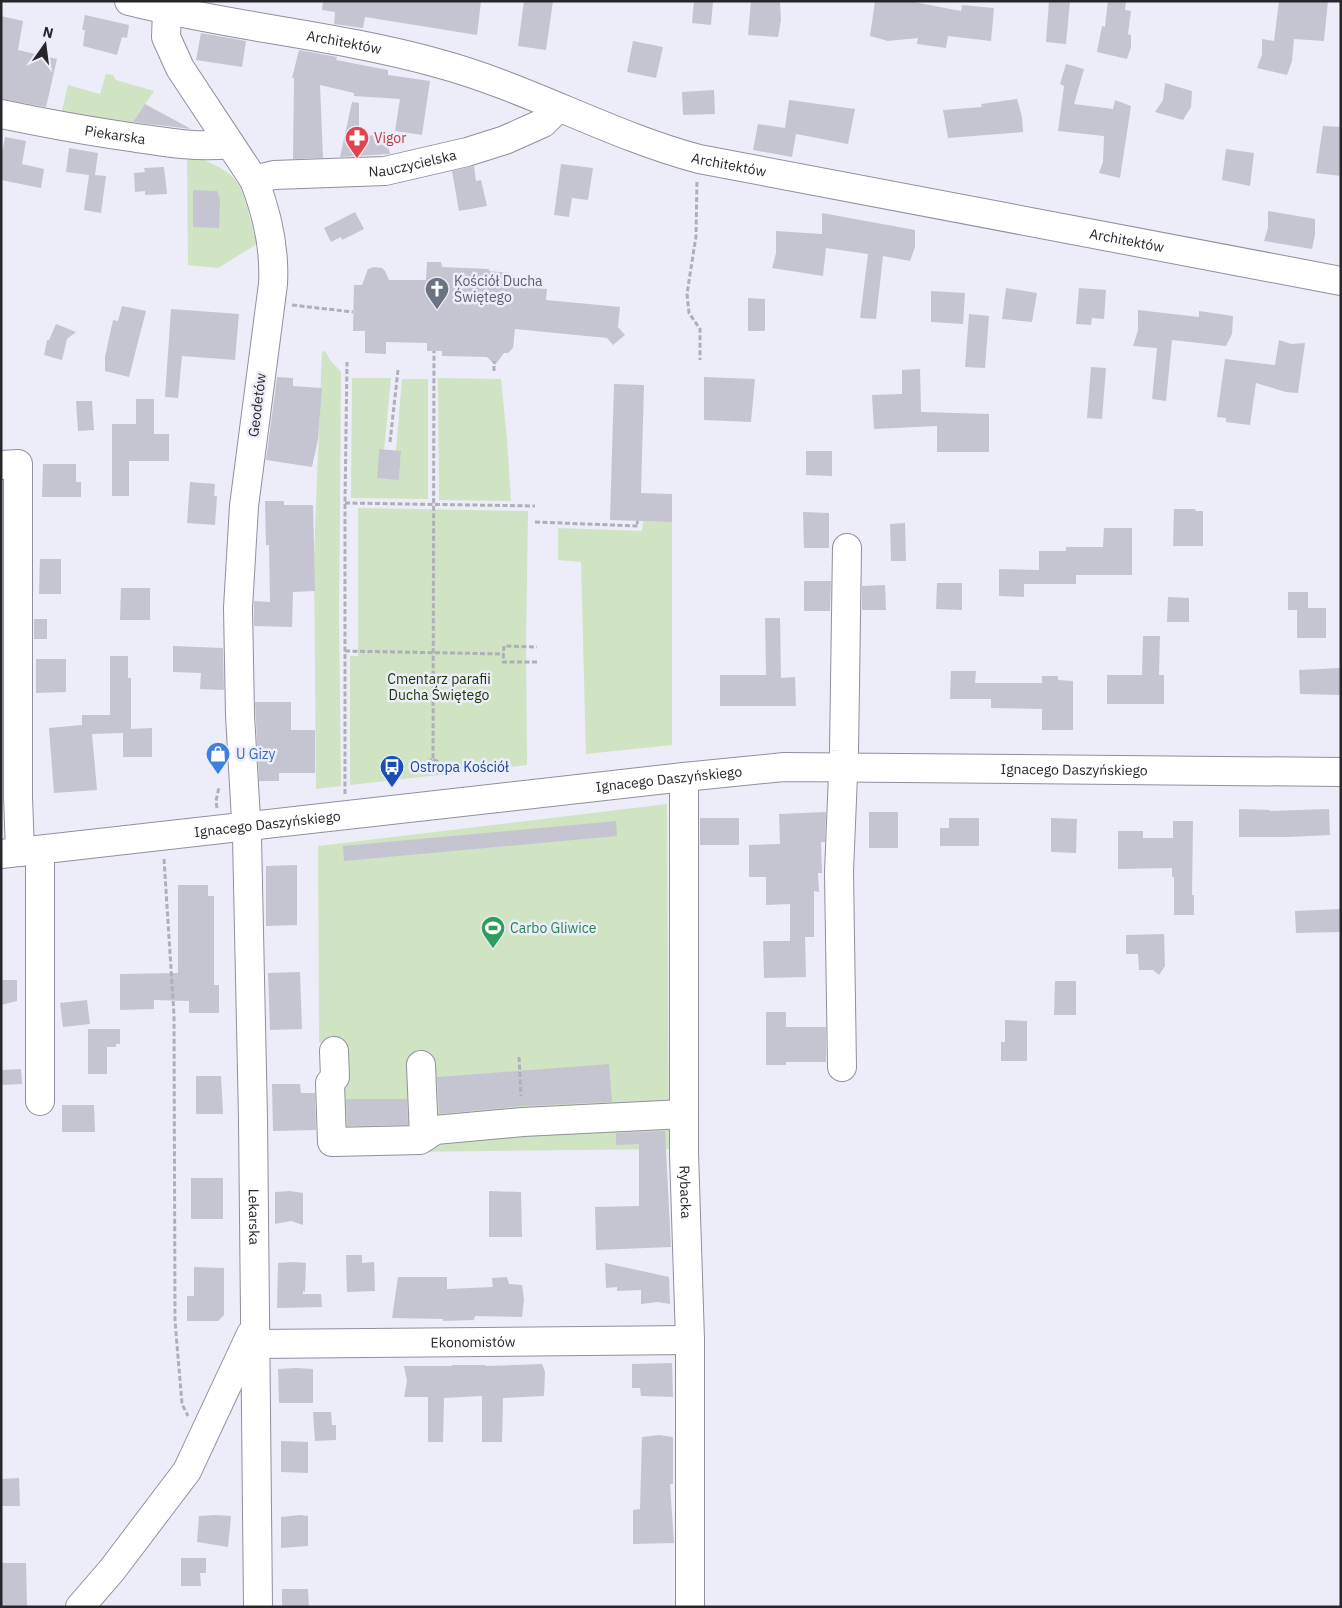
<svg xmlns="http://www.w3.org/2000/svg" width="1342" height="1608" viewBox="0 0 1342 1608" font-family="'IBM Plex Sans',sans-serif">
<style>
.green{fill:#d0e3c2}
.building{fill:#c4c5d1}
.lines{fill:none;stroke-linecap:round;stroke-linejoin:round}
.minor-casing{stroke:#90909c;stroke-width:30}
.major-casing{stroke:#90909c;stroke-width:30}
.path{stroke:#aeafb9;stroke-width:3;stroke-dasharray:5 2.5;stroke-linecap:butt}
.minor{stroke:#fff;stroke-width:28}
.major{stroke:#fff;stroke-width:28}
.labels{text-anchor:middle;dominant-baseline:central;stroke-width:5;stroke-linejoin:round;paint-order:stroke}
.street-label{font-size:14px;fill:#26262b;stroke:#ecedf9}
.health-label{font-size:14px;fill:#be3a42;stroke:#ecedf9;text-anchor:start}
.worship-label{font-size:14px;fill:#5b616d;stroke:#ecedf9;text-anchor:start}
.park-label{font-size:14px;fill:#1a3300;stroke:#ecedf9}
.shop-label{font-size:14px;fill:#366cbe;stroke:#ecedf9;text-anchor:start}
.transit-label{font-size:14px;fill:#164399;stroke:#ecedf9;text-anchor:start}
.leisure-label{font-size:14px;fill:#27864d;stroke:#ecedf9;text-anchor:start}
</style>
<rect width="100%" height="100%" fill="#ecedf9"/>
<g class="green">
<polygon points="106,74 113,75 116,80 154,91 129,128 60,119 68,85 100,94"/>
<path d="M187,154C205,160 231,169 240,187C247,202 252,227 257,244L218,268L188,265Z"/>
<polygon points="322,351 326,352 330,360 341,372 339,618 341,786 316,789 314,556"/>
<polygon points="352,378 391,378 384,450 379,450 377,478 399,479 401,451 396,451 402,379 428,379 428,499 351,498"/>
<polygon points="438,378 501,379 507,439 511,501 439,500"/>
<polygon points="358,508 528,511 526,643 527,765 350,785 350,656 358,656"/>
<polygon points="643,521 672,522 672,745 586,754 581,562 558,560 558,528 642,531"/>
<polygon points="667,804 669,1149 324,1153 323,1042 319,1042 318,846"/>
</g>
<g class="building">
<polygon points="323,1 481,1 477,35 365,17 363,28 334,24 335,12 322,10"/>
<polygon points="524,1 553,1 546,50 518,46"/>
<polygon points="694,1 713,1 711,25 692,23"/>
<polygon points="751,1 780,1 781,20 778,37 748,35"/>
<polygon points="875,1 909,1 961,11 962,5 994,8 991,41 948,36 946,48 917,44 918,38 888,41 870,36"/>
<polygon points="1049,1 1070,1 1066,44 1046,42"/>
<polygon points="1108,1 1126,1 1125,10 1131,11 1128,34 1131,35 1131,47 1127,59 1097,52 1102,26 1105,27"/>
<polygon points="1279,1 1328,1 1324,41 1294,39 1292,61 1287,75 1257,68 1262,55 1262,39 1274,41"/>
<polygon points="85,15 129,25 127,38 122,37 117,55 83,46 85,30 82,30"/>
<polygon points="1,16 23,21 18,50 57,59 46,107 1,99"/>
<polygon points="201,33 246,41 242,67 196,60"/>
<polygon points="633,41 663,47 656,78 627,72"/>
<polygon points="299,50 337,57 336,60 388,70 388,75 430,81 422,135 395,131 400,99 354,96 354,93 320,85 323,158 293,159 294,78 292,78"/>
<polygon points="1066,64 1084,69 1074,104 1113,109 1115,100 1131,106 1120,178 1099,173 1103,162 1104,136 1058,131 1064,86 1060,84"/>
<polygon points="1165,83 1192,91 1191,107 1183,120 1155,112 1163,100"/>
<polygon points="714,90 715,114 683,115 682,92"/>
<polygon points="1017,99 1022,117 1023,132 948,138 943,110 982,107 981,104"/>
<polygon points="789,100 855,109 848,144 796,134 792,157 753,150 758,124 785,128"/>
<polygon points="352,102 359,103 359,135 386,136 390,154 340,157"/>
<polygon points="145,104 191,129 133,122"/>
<polygon points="1323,126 1341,127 1341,176 1316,173"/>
<polygon points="5,137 26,141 22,164 44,169 41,188 1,180 1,160"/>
<polygon points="69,148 98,153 95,175 106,176 101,213 84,210 89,175 66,172"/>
<polygon points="1226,149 1254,153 1250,186 1222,180"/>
<polygon points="561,164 593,168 588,200 572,198 569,217 554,215"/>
<polygon points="474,166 476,181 481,180 487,206 459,211 452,171"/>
<polygon points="164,167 167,194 145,195 145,191 135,192 134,173 145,172 144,168"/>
<polygon points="193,190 217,191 220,199 219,228 193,227"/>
<polygon points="1268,211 1315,219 1315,235 1312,249 1264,241 1268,228"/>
<polygon points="355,212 364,229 342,240 341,237 331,242 324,228"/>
<polygon points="822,213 915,230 915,247 910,261 883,256 876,319 860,318 868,254 826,248 823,276 772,268 776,253 776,231 822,234"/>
<polygon points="427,262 441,262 442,267 489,269 489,271 510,273 514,276 515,286 547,289 546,300 620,307 618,327 625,335 613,345 607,338 515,329 513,348 508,353 504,353 495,365 487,357 442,356 442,351 427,351 427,343 386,342 386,354 365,353 365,331 353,331 354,285 362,285 368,269 374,267 382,268 385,271 389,280 426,280"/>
<polygon points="1006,288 1037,293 1032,322 1002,319"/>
<polygon points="1079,288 1106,290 1104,319 1092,318 1091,325 1076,324"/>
<polygon points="931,291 965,293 963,324 931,322"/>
<polygon points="748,298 765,299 765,331 748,331"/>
<polygon points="122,306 146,311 129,377 105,371 105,357 113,320 118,321"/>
<polygon points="171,309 239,314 235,360 182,356 178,398 165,397"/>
<polygon points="1138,310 1199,317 1199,311 1233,316 1232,334 1226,346 1172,340 1166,401 1152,399 1157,348 1133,346 1138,330"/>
<polygon points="969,314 989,316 985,368 965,367"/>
<polygon points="56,324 76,332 67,339 62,360 44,355 47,340 49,340"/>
<polygon points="1279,340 1291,344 1305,343 1298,393 1286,392 1256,383 1250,425 1226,422 1226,418 1217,417 1225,359 1275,365"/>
<polygon points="1091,367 1106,368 1102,419 1087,418"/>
<polygon points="920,369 921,412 989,414 989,452 937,452 937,426 874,429 872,395 902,394 902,370"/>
<polygon points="277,377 293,378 293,386 322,388 318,439 312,467 266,460"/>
<polygon points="704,377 755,379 751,422 704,420"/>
<polygon points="614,384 644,385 641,493 672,494 672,522 610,520"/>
<polygon points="136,399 154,399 154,434 169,434 169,461 129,461 129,496 112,496 112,424 136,424"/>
<polygon points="76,401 92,401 94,430 78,431"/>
<polygon points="379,449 401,451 399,480 377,478"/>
<polygon points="806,451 832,451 832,476 806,475"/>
<polygon points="43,464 76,464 76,482 81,482 81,497 42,497"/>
<polygon points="190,482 215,484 214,496 217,496 215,525 187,523"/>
<polygon points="265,501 284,501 284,505 313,505 315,591 293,592 292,627 254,626 254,601 270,602 269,545 266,545"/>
<polygon points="1174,509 1195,509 1196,511 1203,511 1203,546 1173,546"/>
<polygon points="803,512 829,513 829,548 804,548"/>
<polygon points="905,523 906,561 891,561 890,524"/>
<polygon points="1104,528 1132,528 1132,575 1076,575 1076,584 1024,584 1024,597 999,596 999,569 1039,570 1039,551 1066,551 1066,547 1103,547"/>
<polygon points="40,559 61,559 61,594 39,594"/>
<polygon points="804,581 831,581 830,611 804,611"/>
<polygon points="937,583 962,583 962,610 936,609"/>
<polygon points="885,585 886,610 862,610 862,586"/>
<polygon points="121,588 150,588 150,620 120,620"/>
<polygon points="1288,592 1308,592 1308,608 1326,608 1326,638 1297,638 1297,610 1288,610"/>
<polygon points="1168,597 1189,598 1189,622 1167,622"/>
<polygon points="765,618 780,618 781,678 795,677 796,706 720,706 720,675 766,675"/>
<rect x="34" y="619" width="13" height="20"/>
<polygon points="1143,636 1160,636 1159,675 1164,675 1164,704 1107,704 1107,675 1142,675"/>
<polygon points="173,646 223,648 224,690 200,689 201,673 173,672"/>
<polygon points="110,656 128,656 128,678 131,678 131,729 152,728 152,757 123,757 123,733 92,734 97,790 54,793 49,728 82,725 82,715 110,715"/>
<polygon points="36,659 66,659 66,692 36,693"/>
<polygon points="1340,668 1341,695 1300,694 1299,670"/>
<polygon points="951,671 976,671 975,683 1042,683 1042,676 1058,676 1058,680 1073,681 1073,730 1042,730 1042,709 991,708 991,699 950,699"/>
<polygon points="255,702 291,702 291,730 315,730 315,773 279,773 279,781 259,781"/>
<polygon points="1239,809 1270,810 1270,811 1329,809 1330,835 1289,837 1239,837"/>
<polygon points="826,812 825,842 821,842 822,873 818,873 819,892 814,891 814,937 805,937 806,977 764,978 763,941 790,941 790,904 766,905 766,877 749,877 749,845 780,844 779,814"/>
<rect x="869" y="812" width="29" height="36"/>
<rect x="700" y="818" width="39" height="27"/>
<polygon points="949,818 979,818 979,846 940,846 940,828 949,828"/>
<polygon points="1051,818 1077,819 1076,853 1051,852"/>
<polygon points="616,821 617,836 344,861 343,846"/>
<polygon points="1173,821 1193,821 1192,895 1194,895 1194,915 1174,915 1174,877 1172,877 1172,868 1118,869 1118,831 1143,831 1143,838 1173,838"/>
<polygon points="297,865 297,925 266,926 266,866"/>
<polygon points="178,885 208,885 208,896 214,896 214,985 219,985 219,1013 189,1013 189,1001 154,1000 154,1009 120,1010 120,974 178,973"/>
<polygon points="1341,909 1341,932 1296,933 1295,911"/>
<polygon points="1164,934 1165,966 1159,975 1153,970 1139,970 1138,954 1126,954 1126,935"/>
<polygon points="300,972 302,1029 270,1030 268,973"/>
<polygon points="1,980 17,980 17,1001 1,1005"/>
<polygon points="1055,981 1076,981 1076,1015 1054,1015"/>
<polygon points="87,1000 90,1024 63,1027 60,1003"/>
<polygon points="766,1012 786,1012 786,1027 826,1027 826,1062 786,1062 786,1065 766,1065"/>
<polygon points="1005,1020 1027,1021 1027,1061 1001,1061 1001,1042 1005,1042"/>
<polygon points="88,1029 120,1029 120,1044 116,1044 116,1047 107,1047 107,1074 88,1074"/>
<polygon points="609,1064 612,1102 522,1106 439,1114 437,1077"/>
<polygon points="21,1069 22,1084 1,1085 1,1070"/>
<polygon points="196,1076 221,1076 223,1114 196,1114"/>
<polygon points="272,1084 300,1084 301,1093 315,1093 316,1130 273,1131"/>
<polygon points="346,1099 407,1099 408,1125 347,1126"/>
<polygon points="62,1105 94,1105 95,1132 62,1132"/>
<polygon points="665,1131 671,1247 596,1250 595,1207 639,1206 639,1144 616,1145 616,1133"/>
<rect x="191" y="1178" width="32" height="41"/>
<polygon points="290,1191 303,1193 303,1225 291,1221 275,1224 275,1192"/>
<polygon points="489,1191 521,1192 522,1237 489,1237"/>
<polygon points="346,1255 362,1255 362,1263 374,1262 375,1291 347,1292"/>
<polygon points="293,1262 306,1263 305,1292 303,1291 303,1294 321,1294 322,1307 277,1308 278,1263"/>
<polygon points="605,1263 669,1277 670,1304 658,1302 641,1304 641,1290 617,1291 617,1287 606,1288"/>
<polygon points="194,1267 224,1268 224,1315 218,1321 187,1321 187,1296 194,1296"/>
<polygon points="398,1277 447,1277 447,1289 493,1287 492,1278 507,1277 509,1284 522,1285 524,1299 522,1317 475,1316 474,1320 443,1321 443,1319 392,1318"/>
<polygon points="672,1363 673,1397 641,1396 640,1388 632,1388 632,1364"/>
<polygon points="542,1364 545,1372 544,1396 503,1398 502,1442 482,1442 482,1396 444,1398 443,1442 428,1442 428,1397 404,1397 407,1381 404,1366 452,1366 452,1365 485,1365 486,1366"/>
<polygon points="296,1368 313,1369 313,1403 279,1403 278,1369"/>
<polygon points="313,1412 331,1412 332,1425 336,1425 336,1440 315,1441"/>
<polygon points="659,1435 673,1437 673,1484 670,1484 674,1543 633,1544 633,1510 640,1509 642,1437"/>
<polygon points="281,1441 308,1442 308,1473 281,1472"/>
<polygon points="19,1478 20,1506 1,1506 1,1479"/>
<polygon points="215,1515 231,1516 228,1547 197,1542 199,1516"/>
<polygon points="300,1515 308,1516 308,1546 281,1548 281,1517"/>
<polygon points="181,1558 206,1558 206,1573 200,1573 201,1586 181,1586"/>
<polygon points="1,1563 26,1563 27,1607 1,1607"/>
<polygon points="282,1589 308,1589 309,1607 282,1607"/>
</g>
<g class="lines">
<defs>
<g id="minor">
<path id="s1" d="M129,1C231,27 336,35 437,63C527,87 609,135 699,159L1341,281"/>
<path id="s2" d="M167,11L166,37L180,68L254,180C267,213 275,248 273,284L244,506L238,608L240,715L247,837L253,1119L258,1607"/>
<path id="s3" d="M1,114C44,123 87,131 130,137C164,142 196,148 230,144"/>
<path id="s4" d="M254,180L274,175L385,171L467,152L505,140L543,123L558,108"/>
<polyline points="1,465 18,464 18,797 20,852"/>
<path id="s5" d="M684,777V1153L690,1340V1607"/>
<polyline points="334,1051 335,1077 330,1083 332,1142 420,1140 435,1130 523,1122 684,1114"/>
<polyline points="421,1065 424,1137"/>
<polyline points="842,1067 839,872 844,751 847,548"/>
<polyline points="40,1101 40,850"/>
<path id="s6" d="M255,1344L690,1340"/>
<polyline points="80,1607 112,1570 187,1471 251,1334"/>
</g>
<g id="major">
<path id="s7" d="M1,854L684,777L784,767L1341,772"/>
</g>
</defs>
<use href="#minor" class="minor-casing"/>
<use href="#major" class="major-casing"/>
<g class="path">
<polyline points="697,182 696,236 687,294 689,313 700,329 700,360"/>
<polyline points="292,305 353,312"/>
<polyline points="494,371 494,361"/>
<polyline points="390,442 398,370"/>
<polyline points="345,503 535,506"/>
<polyline points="535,522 638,526 637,521"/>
<polyline points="345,651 504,654"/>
<polyline points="537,662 503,662 504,646 537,647"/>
<polyline points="433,760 437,761 436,767 429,767 429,760 433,760 434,351"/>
<polyline points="345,794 345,503 347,362"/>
<polyline points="217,808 216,801 219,787"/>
<polyline points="164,859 174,1015 175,1321 182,1404 188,1416"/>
<polyline points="519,1057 521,1096"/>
</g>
<use href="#minor" class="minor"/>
<use href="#major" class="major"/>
</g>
<defs>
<symbol id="pharmacy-pin" viewBox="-11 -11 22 30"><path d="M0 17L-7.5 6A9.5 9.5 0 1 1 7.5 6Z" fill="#e0444e" stroke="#ecedf9"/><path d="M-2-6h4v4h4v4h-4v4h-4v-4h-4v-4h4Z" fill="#fff"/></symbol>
<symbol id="church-pin" viewBox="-11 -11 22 30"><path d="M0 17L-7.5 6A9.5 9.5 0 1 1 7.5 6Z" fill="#6b7280" stroke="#ecedf9"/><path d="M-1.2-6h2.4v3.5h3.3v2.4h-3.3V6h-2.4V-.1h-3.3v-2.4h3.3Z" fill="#fff"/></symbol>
<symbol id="shop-pin" viewBox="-11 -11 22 30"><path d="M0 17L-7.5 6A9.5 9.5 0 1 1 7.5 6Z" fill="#3f7fe0" stroke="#ecedf9"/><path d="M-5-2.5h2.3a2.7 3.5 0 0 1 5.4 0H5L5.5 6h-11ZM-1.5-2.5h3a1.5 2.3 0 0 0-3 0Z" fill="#fff"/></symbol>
<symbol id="bus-pin" viewBox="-11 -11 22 30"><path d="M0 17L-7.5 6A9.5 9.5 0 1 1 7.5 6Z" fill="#1a4fb4" stroke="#ecedf9"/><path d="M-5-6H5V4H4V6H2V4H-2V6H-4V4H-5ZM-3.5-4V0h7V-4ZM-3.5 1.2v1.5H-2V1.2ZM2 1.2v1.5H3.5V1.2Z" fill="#fff"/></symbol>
<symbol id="stadium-pin" viewBox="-11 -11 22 30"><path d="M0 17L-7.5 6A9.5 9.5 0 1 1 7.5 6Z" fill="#2e9e5b" stroke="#ecedf9"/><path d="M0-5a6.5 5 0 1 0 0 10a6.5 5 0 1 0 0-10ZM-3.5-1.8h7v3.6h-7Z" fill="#fff"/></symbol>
</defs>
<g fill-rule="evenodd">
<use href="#pharmacy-pin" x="343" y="124" width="28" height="38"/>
<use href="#church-pin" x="423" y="275" width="28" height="38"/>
<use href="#shop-pin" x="204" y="740" width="28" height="38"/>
<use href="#bus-pin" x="378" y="753" width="28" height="38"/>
<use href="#stadium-pin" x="479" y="914" width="28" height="38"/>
</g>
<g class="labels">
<g class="street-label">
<text stroke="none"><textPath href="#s1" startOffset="219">Architektów</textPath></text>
<text stroke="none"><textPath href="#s3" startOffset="116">Piekarska</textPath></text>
<text stroke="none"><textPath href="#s4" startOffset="160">Nauczycielska</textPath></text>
<text stroke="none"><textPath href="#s1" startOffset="624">Architektów</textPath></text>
<text stroke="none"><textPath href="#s1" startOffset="1029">Architektów</textPath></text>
<text transform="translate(257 405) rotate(-83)">Geodetów</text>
<text stroke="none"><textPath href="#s7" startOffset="1078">Ignacego Daszyńskiego</textPath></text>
<text stroke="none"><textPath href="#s7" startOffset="672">Ignacego Daszyńskiego</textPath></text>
<text stroke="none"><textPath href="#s7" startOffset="268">Ignacego Daszyńskiego</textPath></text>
<text stroke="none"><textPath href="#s5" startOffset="415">Rybacka</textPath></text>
<text stroke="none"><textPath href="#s2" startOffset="1236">Lekarska</textPath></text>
<text stroke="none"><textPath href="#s6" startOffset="218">Ekonomistów</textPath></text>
</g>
<g class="health-label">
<text x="374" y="138">Vigor</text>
</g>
<g class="worship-label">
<text x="454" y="281">Kościół Ducha<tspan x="454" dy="16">Świętego</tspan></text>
</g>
<g class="park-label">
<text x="439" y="679">Cmentarz parafii<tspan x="439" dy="16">Ducha Świętego</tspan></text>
</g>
<g class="shop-label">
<text x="236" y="754">U Gizy</text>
</g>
<g class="transit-label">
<text x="410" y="767">Ostropa Kościół</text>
</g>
<g class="leisure-label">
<text x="510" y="928">Carbo Gliwice</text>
</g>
</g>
<rect width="1342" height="1608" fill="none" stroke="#26262b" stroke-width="5"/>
<g transform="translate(45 45) rotate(14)" stroke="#ecedf9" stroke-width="4" paint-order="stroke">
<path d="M0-4L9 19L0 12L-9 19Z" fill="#26262b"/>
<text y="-8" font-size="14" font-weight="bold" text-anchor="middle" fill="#26262b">N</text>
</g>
</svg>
